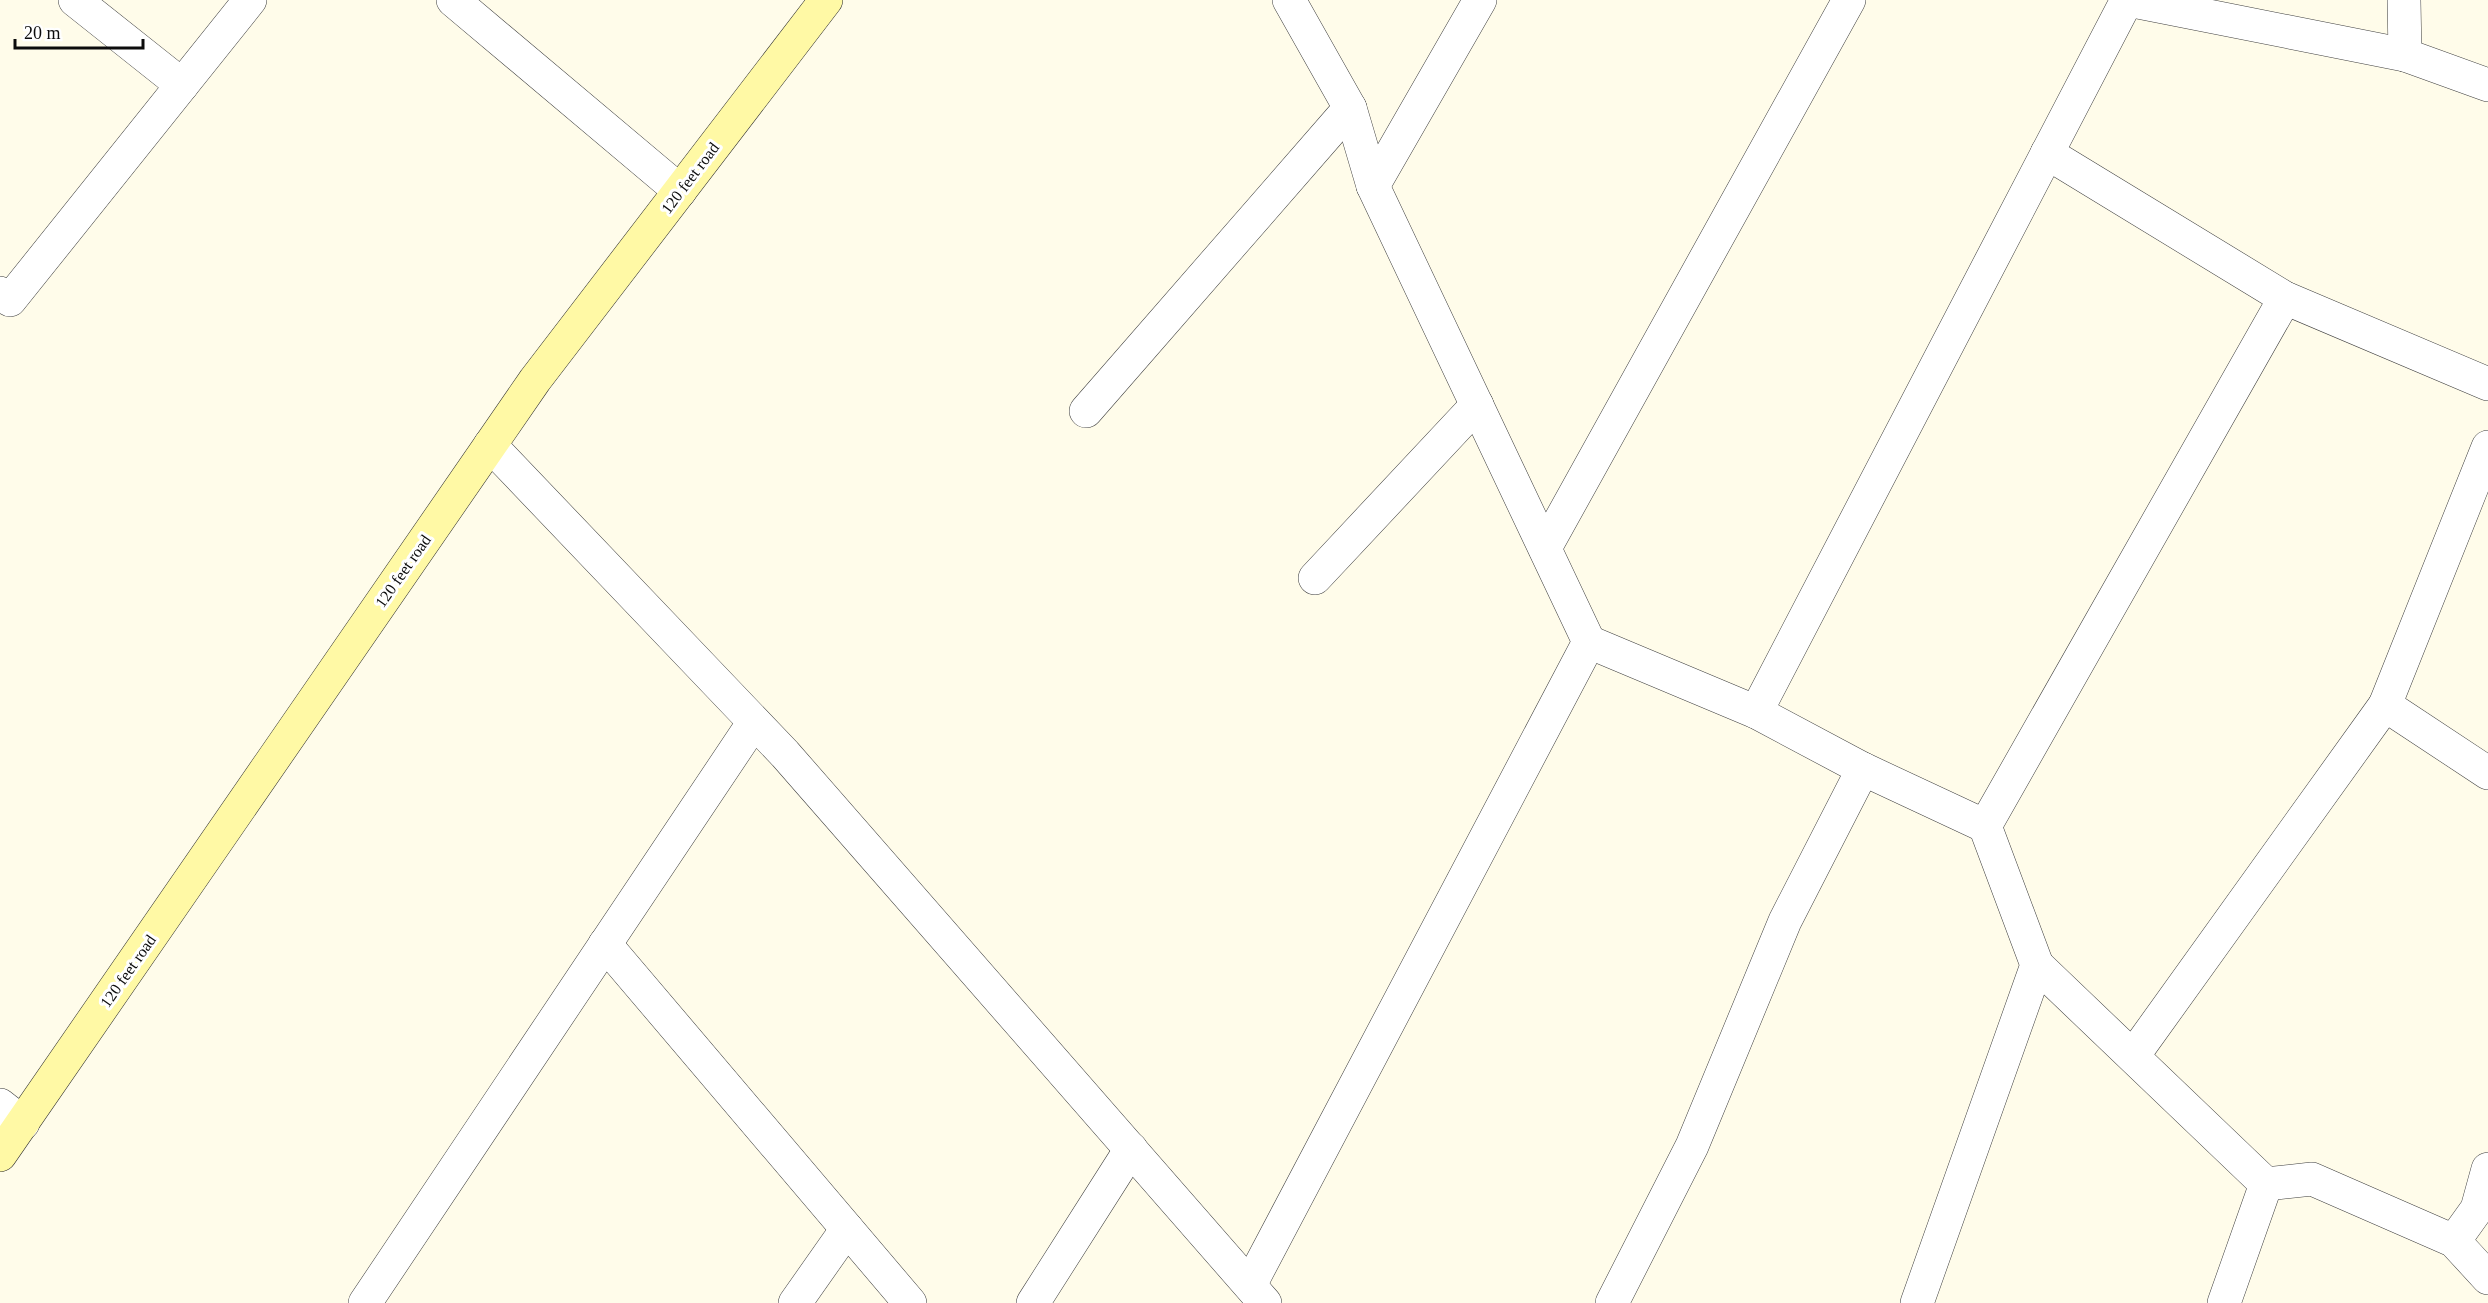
<svg xmlns="http://www.w3.org/2000/svg" width="2488" height="1303" viewBox="0 0 2488 1303" font-family="Georgia,serif">
<style>
.lines{fill:none;stroke-linecap:round;stroke-linejoin:round}
.street-casing{stroke:#3f3f3f;stroke-width:34}
.secondary-casing{stroke:#2e2e2e;stroke-width:34}
.street{stroke:#fff;stroke-width:33}
.secondary{stroke:#fff9a5;stroke-width:33}
.labels{text-anchor:middle;dominant-baseline:central;stroke-width:6;stroke-linejoin:round;paint-order:stroke}
.street-label{font-size:16px;fill:#0c0c0c;stroke:#fff}
</style>
<rect width="100%" height="100%" fill="#fffcea"/>
<g class="lines">
<defs>
<g id="street">
<polyline points="75,0 182,85"/>
<polyline points="453,0 680,191"/>
<polyline points="2128,0 2405,55"/>
<polyline points="2404,0 2405,55 2488,85"/>
<polyline points="2047,153 2285,298 2488,384"/>
<polyline points="1373,186 1480,0"/>
<polyline points="0,293 10,300 250,0"/>
<polyline points="1086,411 1350,108"/>
<polyline points="490,445 785,754 1265,1303"/>
<polyline points="1545,548 1849,0"/>
<polyline points="1315,578 1477,405"/>
<polyline points="1589,642 1756,712 1863,769 1985,826 2037,965 1917,1303"/>
<polyline points="2385,705 2488,447"/>
<polyline points="1756,712 2127,0"/>
<polyline points="1985,826 2285,298"/>
<polyline points="605,944 910,1303"/>
<polyline points="2037,965 2266,1184 2224,1303"/>
<polyline points="2133,1056 2385,705 2488,773"/>
<polyline points="0,1105 23,1123"/>
<polyline points="2266,1184 2312,1179 2454,1241 2488,1278"/>
<polyline points="2454,1241 2477,1209 2488,1169"/>
<polyline points="1250,1285 1589,642 1373,186 1350,108 1289,0"/>
<polyline points="365,1303 754,722"/>
<polyline points="795,1303 847,1229"/>
<polyline points="1033,1303 1131,1149"/>
<polyline points="1612,1303 1692,1146 1785,921 1863,769"/>
</g>
<polyline id="secondary" points="0,1155 535,380 826,0"/>
</defs>
<use href="#street" class="street-casing"/>
<use href="#secondary" class="secondary-casing"/>
<use href="#street" class="street"/>
<use href="#secondary" class="secondary"/>
</g>
<g class="labels">
<g class="street-label">
<text transform="translate(690 178) rotate(-53)">120 feet road</text>
<text transform="translate(403 571) rotate(-55)">120 feet road</text>
<text transform="translate(128 971) rotate(-55)">120 feet road</text>
</g>
</g>
<path d="M15 39v9h128v-9" fill="none" stroke="#0c0c0c" stroke-width="3"/>
<text x="24" y="39" font-size="18" fill="#0c0c0c" stroke="#ffffff" stroke-width="4.5" paint-order="stroke">20 m</text>
</svg>
